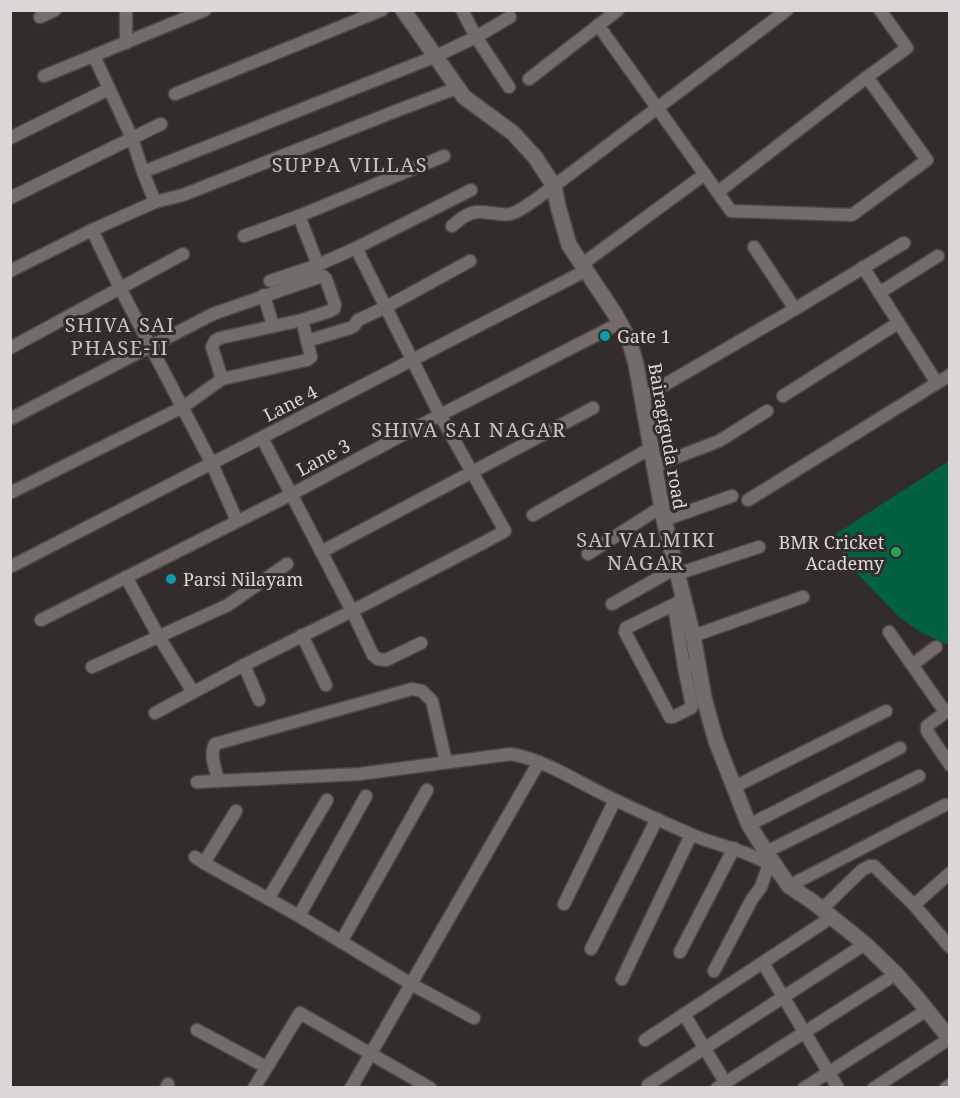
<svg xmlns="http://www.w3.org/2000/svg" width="960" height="1098" viewBox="0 0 960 1098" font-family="'Noto Serif',serif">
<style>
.green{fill:#036042}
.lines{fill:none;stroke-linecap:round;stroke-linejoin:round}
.minor-casing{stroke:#4c4846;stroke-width:15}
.tertiary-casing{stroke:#4c4846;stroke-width:18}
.minor{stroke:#726c6a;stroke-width:12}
.tertiary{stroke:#726c6a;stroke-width:15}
.culture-dot{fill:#0f9aa8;stroke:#322d2b;stroke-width:2}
.leisure-dot{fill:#2e9e5b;stroke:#322d2b;stroke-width:2}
.labels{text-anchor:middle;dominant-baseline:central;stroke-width:6;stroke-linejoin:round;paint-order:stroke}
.poi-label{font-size:18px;fill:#dbd7d6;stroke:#322d2b;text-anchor:start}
.street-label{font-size:18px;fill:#dbd7d6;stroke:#322d2b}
.neighbourhood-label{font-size:20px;letter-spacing:1.5px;fill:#cac4c1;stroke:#322d2b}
</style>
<rect width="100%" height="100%" fill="#322d2b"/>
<polygon class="green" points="949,461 949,645 920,632 898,616 852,568 831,537"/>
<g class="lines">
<defs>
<g id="minor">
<polyline points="462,10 476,37 509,87"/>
<polyline points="40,17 55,10"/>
<polyline points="598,25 731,211 852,215 927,160 867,77 907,48 880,10"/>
<polyline points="126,43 126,10"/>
<polyline points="94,56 132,138 143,172"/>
<polyline points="44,76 205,10"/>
<polyline points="529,79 618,10"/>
<polyline points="457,88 401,109 183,195 155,202 143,172 434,57 476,37 510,17"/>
<polyline points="175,94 382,10"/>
<polyline points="10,138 109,89"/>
<polyline points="718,192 867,77"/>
<polyline points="10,198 161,124"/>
<path d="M452,226C459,220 467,213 477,212C488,211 499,216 510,214C521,212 544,193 554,186L787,10"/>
<polyline points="92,230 120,288 212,464 237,521"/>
<polyline points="244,236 299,216"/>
<polyline points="754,247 795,309 904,243"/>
<polyline points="318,265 299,216 444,156"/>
<polyline points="581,265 705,174"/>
<polyline points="863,267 937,383"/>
<polyline points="10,271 92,230 155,202"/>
<polyline points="270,281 318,265 356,248 471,190"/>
<polyline points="879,293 938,256"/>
<polyline points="264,295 273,326"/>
<polyline points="307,341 350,328 354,326 358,320 386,307 470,261"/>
<polyline points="10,348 183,254"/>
<polyline points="783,396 898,323"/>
<polyline points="642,398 795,309"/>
<polyline points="12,418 213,314 319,277 323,276 326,279 335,305 334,309 330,311 302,320 220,338 215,341 212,347 222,379"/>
<polyline points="262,438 352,611 483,543 505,531 440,415 356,248"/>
<polyline points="654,466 719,441 767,411"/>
<polyline points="12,492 183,407 222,379 307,360 311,357 302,320"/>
<polyline points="748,500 950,375"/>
<polyline points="533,515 651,448"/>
<polyline points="664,520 732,496"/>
<polyline points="321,552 593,408"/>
<polyline points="588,554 661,507"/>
<polyline points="12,566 585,271"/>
<polyline points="677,574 759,547"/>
<polyline points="126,577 159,637 193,692"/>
<polyline points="683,600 626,628 625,632 670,717 673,717 691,708 692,706 684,667 698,664"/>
<polyline points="612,604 676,568"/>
<polyline points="674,606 684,667"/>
<polyline points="41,620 290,495 440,415 620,323"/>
<polyline points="889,632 945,712"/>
<polyline points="302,635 326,685"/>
<polyline points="693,636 803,597"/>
<polyline points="244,665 259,700"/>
<polyline points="912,665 936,647"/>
<polyline points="92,667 228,605 287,564"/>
<polyline points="950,709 927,726 927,731 950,765"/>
<polyline points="155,713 244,665 352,611 373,655 378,659 386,660 421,643"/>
<path d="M218,781C216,769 209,755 215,744L412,689L422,691L432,701L446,762"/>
<path d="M197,782L359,774L511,754C544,760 573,779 603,794C631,808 661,821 690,834C715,845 743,849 767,863C775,869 783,879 789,886L945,805"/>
<polyline points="734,787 886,711"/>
<polyline points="749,825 900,748"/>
<polyline points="766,852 919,776"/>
<polyline points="195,857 204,863 299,916 411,984 474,1018"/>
<polyline points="204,863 236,811"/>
<polyline points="268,899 327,800"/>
<polyline points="564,904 615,800"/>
<polyline points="914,905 950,873"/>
<polyline points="822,909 862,870 870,866 874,866 914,905 950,947"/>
<polyline points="299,916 366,796"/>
<polyline points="341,942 427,790"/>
<polyline points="591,949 657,819"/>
<polyline points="680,952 734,848"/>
<polyline points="763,963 838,1088"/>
<polyline points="714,971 752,899 761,887 769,864"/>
<polyline points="622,979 691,835"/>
<polyline points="684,1014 725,1082"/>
<polyline points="197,1030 266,1067"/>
<polyline points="645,1040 832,917"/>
<polyline points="648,1085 865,944"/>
<polyline points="166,1088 168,1084"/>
<polyline points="254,1088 300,1013 430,1088"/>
<polyline points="351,1088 539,762"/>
<polyline points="717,1088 896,974"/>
<polyline points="804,1088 927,1010"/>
<polyline points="874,1088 949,1039"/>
<polyline points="946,1088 950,1085"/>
</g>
<polyline id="tertiary" points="403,10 464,97 513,133 535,157 554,186 558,206 569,245 615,314 629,340 636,364 664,520 693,636 704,698 716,741 749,825 766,852 789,886 813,902 865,944 896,974 918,999 950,1039"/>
</defs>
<use href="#minor" class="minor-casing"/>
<use href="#tertiary" class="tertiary-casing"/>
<use href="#minor" class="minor"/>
<use href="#tertiary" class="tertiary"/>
</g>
<g class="culture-dot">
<circle cx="605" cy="336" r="6"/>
<circle cx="171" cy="579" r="6"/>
</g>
<circle class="leisure-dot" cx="896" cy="552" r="6"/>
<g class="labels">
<g class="poi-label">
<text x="617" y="336">Gate 1</text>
<text x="884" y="542" text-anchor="end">BMR Cricket<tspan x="884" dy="21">Academy</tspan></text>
<text x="183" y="579">Parsi Nilayam</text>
</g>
<g class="street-label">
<text transform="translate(290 403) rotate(-27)">Lane 4</text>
<text transform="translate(668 436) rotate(80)">Bairagiguda road</text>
<text transform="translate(323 457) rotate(-28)">Lane 3</text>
</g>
<g class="neighbourhood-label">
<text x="350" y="164">SUPPA VILLAS</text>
<text x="120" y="324">SHIVA SAI<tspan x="120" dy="23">PHASE-II</tspan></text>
<text x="469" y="429">SHIVA SAI NAGAR</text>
<text x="646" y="539">SAI VALMIKI<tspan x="646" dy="23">NAGAR</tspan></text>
</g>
</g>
<rect width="960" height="1098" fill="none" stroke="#dbd7d6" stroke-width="24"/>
</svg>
